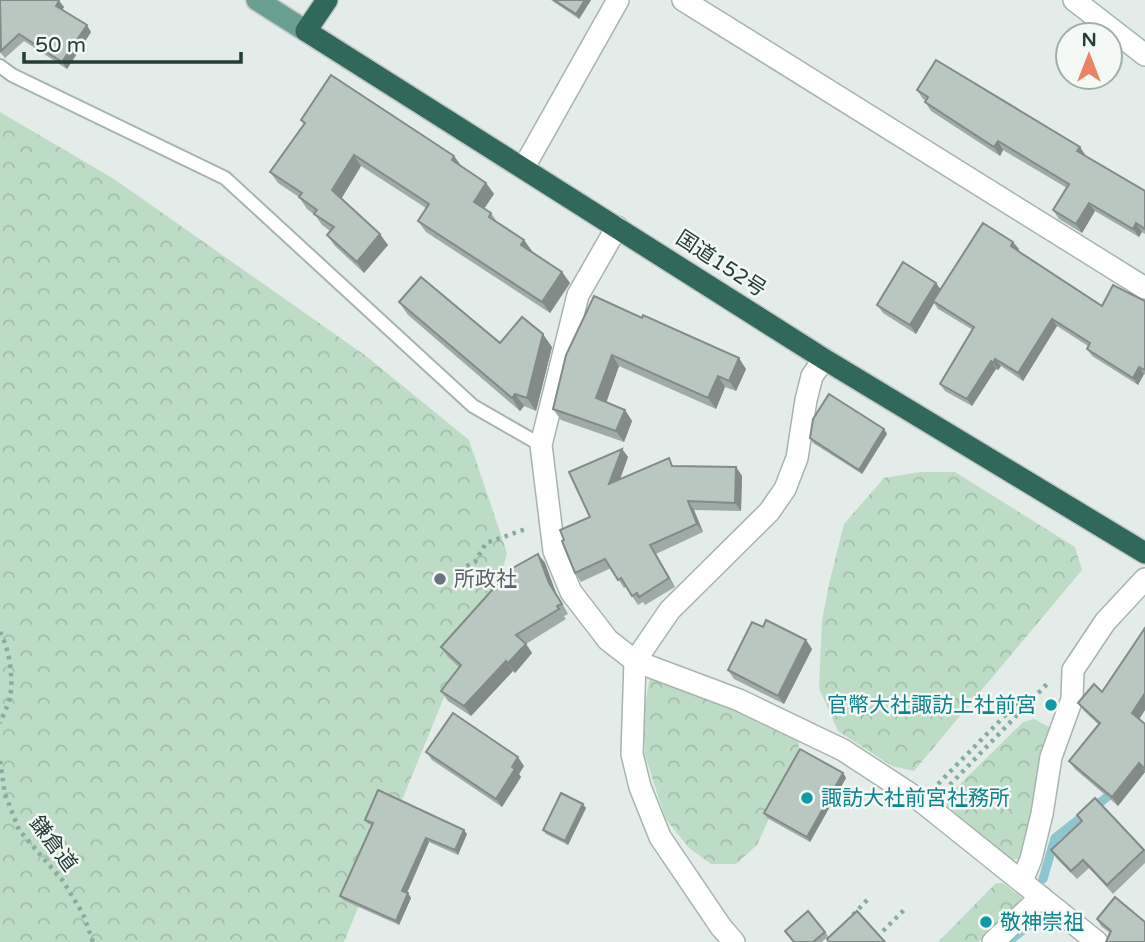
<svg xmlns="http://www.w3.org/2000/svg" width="1145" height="942" viewBox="0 0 1145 942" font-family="'Varela Round','Noto Sans JP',sans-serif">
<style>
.forest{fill:url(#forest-crowns)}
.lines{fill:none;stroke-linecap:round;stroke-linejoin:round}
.stream{stroke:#8ec5cf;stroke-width:9}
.lane-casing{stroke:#a6b4af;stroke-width:16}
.street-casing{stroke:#a6b4af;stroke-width:24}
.secondary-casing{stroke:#a2b8b0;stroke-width:24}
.primary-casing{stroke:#c2c9c7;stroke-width:24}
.highway-casing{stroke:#c2c9c7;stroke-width:24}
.path{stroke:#85aea1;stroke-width:4.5;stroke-dasharray:3.5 5;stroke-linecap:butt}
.lane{stroke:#fff;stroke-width:12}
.street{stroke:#fff;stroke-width:21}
.secondary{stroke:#fff;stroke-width:21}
.primary{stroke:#6aa092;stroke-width:21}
.highway{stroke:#31685c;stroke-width:21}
.wall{fill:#9faba6}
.shaded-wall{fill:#828b87}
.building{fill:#b9c7c1;stroke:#828b87;stroke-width:2}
.worship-dot{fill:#6b7280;stroke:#f4f9f6;stroke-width:2.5}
.culture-dot{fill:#0f9aa8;stroke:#f4f9f6;stroke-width:2.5}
.labels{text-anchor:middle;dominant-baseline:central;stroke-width:5;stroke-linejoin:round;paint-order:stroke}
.street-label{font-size:21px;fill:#243d36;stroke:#f4f9f6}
.worship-label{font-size:21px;fill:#5b616d;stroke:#f4f9f6;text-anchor:start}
.culture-label{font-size:21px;fill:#0d838f;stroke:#f4f9f6;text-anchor:start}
</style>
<defs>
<pattern id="forest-crowns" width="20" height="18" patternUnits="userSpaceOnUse" patternTransform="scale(1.75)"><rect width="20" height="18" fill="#bddcc5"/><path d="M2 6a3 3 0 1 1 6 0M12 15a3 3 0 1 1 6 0" fill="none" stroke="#a2beaa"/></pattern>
</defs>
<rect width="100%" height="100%" fill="#e3ece8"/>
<g class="forest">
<polygon points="0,112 114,179 366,356 469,440 507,553 495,601 447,690 344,942 0,942"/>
<polygon points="920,472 955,472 1075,547 1082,570 914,771 892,766 838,731 819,688 822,621 829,584 844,524 884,478"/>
<polygon points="650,676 690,686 799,741 798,754 757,845 736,864 711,864 689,848 665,818 645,755 643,717"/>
<polygon points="1034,719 1049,727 1051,738 1025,852 1018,859 1010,860 947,810 946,798 1023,722"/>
<polygon points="996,883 1003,883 1021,897 1021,904 978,942 938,942"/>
</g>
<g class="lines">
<g class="stream">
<polyline points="1043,879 1055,838 1116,790"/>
<polyline points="1008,942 1038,918"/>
</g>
<defs>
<polyline id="lane" points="0,66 12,75 225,178 473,406 541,445"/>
<g id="street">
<polyline points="683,0 1145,288"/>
<polyline points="524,167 618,0"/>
<polyline points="617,227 578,295 541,445 554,551 571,592 608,640 635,661 739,700 843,750 921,801 1097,942"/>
<polyline points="1022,881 1031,859 1042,814 1051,757 1072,699 1073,670 1105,622 1145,579"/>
<polyline points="734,942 721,927 660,837 640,787 632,754 635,661 670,610 769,512 785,489 797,458 806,400 812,376 824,359"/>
<polyline points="993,942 1041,897"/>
</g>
<polyline id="secondary" points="1074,0 1145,55"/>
<polyline id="primary" points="257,0 306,31"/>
<polyline id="highway" points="327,0 306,31 824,359 1145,553"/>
</defs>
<use href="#lane" class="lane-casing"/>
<use href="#street" class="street-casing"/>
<use href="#secondary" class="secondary-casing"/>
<use href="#primary" class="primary-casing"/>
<use href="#highway" class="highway-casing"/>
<g class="path">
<polyline points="459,570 475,562 486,543 526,529"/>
<path d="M0,632C9,648 14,678 10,697C8,706 3,715 0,723"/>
<polyline points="0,761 5,794 19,830 63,881 83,914 93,942"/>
<polyline points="938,784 1026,694"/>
<polyline points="944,791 1047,684"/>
<polyline points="853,915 869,898"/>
<polyline points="883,931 905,909"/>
</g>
<use href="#lane" class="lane"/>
<use href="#street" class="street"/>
<use href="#secondary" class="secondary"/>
<use href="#primary" class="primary"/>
<use href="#highway" class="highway"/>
</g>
<g class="wall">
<polygon points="0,0 59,1 64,7 62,10 91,32 67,69 24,41 5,58 0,52"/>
<polygon points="551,0 591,0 579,19"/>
<polygon points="917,90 1085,156 1145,191 1145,234 1142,232 1139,237 1095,211 1082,233 1059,219 1053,210 1067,188 1003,150 1000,156 931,111 925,102 926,101 923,99"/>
<polygon points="301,120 454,156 461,166 486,183 494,194 484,209 491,213 497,222 524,240 532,252 562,272 570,283 550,313 426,232 418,221 426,208 361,166 341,199 388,245 364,273 335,246 327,235 330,231 322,225 315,215 307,209 299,197 278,183 270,172 304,124"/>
<polygon points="1019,249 1018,251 1102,306 1145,301 1145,375 1144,374 1138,385 1092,356 1087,349 1088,346 1057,326 1023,381 1001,366 998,370 996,369 972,406 945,391 940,384 973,330 938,309 934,303 916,334 883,313 877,305 941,289"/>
<polygon points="594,296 746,369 736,391 725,387 716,409 619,366 606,402 625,410 632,421 624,442 561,420 553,409"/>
<polygon points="399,302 500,343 552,347 536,411 524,406 520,411 408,315"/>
<polygon points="884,429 887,434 862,474 813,443 810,438"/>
<polygon points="622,449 628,457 620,479 674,466 736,467 742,476 741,511 694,510 703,532 656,554 675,587 645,605 643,602 638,605 626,587 624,588 611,568 581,582 575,573 590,517"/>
<polygon points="538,554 545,563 556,593 568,614 564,616 566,619 526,644 532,653 515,673 513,671 471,716 448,701 441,691 459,667 448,657 441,647"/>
<polygon points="763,627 806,640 812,649 784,704 734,679 728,670"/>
<polygon points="1145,628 1145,710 1139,719 1145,724 1145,772 1118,806 1075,769 1069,761 1099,725 1084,711 1078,703 1102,692"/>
<polygon points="426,752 524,766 519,774 521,777 502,807 432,760"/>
<polygon points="843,773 846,778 810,842 767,818 764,813"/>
<polygon points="586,808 568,845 546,834 543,830"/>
<polygon points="1077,815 1145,851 1145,863 1113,894 1089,868 1077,879 1057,859 1051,850 1082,822"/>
<polygon points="365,820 467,834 458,855 429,842 407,893 411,898 399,925 343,900 340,896 372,825 368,824"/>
<polygon points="1097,919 1145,922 1110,933 1101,926"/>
<polygon points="825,932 828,936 822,942 794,942"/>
</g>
<g class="shaded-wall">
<polygon points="585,0 591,0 579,19 576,14"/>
<polygon points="59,1 64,7 61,12 56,6"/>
<polygon points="87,25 91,32 67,69 62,62"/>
<polygon points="998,141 1003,150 1000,156 994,147"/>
<polygon points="1080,147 1086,156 1077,151"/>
<polygon points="354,155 361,166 340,201 332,190"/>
<polygon points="454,156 462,167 452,160"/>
<polygon points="486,183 494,194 481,213 474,202"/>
<polygon points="1089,203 1095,211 1082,233 1076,224"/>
<polygon points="1136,223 1142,232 1139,237 1133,229"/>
<polygon points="380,234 388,245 364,273 357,262"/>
<polygon points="524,240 532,251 529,256 521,245"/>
<polygon points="1013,242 1019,249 1016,253 1011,246"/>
<polygon points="562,272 570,283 550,313 542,302"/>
<polygon points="936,283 942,291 933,301 934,303 916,334 910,325"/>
<polygon points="1052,319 1057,326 1023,381 1018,373"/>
<polygon points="543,334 552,347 536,411 527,398"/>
<polygon points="612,355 619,366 604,409 596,398"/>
<polygon points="739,358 746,369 736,391 729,381"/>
<polygon points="995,359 1001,366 998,370 993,363"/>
<polygon points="991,361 996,369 972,406 967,399"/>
<polygon points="1139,367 1144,374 1138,385 1133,378"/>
<polygon points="718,376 725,387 716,409 708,398"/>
<polygon points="515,394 524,406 520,411 512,398"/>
<polygon points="625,410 632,421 624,442 616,431"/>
<polygon points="884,429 887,434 862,474 859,470"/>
<polygon points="622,449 628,457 615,493 609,484"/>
<polygon points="736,467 742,476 741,511 735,503"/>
<polygon points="688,501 694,510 703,532 697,524"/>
<polygon points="650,545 656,554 675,587 669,578"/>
<polygon points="538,554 545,563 556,593 568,614 549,583"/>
<polygon points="806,640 812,649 784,704 778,696"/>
<polygon points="526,644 532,653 515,673 508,663"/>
<polygon points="506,661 513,671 471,716 464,706"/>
<polygon points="1145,693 1145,710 1138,721 1132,713"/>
<polygon points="518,757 524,766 519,774 521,777 502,807 496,799 512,767"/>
<polygon points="1139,763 1145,772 1118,806 1112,797"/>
<polygon points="843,773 846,778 810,842 807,837"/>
<polygon points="583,804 586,808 568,845 565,841"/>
<polygon points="464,830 467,834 458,855 455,850"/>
<polygon points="426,838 429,842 406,895 402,891"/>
<polygon points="408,893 411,898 399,925 396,921"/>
</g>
<g class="building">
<polygon points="0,0 58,0 59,1 56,6 87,25 62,62 19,34 1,51"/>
<polygon points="554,0 585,0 576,14"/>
<polygon points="936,60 1080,147 1077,151 1145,191 1145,229 1136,223 1133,229 1089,203 1076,224 1053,210 1069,184 998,141 994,147 925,102 928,97 917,90"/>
<polygon points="331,75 454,156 452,160 486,183 474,202 491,213 489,217 524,240 521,245 562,272 542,302 418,221 429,204 354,155 332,190 380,234 357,262 327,235 334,227 314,214 317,210 299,197 302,193 270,172 305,123 301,120"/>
<polygon points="983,223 1013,242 1011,246 1021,253 1102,306 1113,285 1145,301 1145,370 1139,367 1133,378 1087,349 1090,343 1052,319 1018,373 995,359 993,363 991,361 967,399 940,384 974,327 933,301"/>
<polygon points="903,262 936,283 910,325 877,305"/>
<polygon points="421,277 500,343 522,317 543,334 527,398 515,394 512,398 399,302"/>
<polygon points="594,296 642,318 643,315 739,358 729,381 718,376 708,398 612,355 596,398 625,410 616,431 553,409 566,355"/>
<polygon points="829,394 884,429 859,470 810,438 813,419"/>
<polygon points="622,449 609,484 669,458 672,466 736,467 735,503 688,501 697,524 650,545 669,578 639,597 637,593 632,596 621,578 618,580 605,559 575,573 562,541 564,540 560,530 590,517 569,472"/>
<polygon points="538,554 549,583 562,604 557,606 559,609 516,635 526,644 508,663 506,661 464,706 441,691 461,665 441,647 511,569"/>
<polygon points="766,620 806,640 778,696 728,670 752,622 763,627"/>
<polygon points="1145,628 1145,693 1132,713 1145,724 1145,769 1139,763 1112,797 1069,761 1100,723 1078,703 1094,684 1102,692"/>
<polygon points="453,713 518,757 512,767 515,769 496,799 426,752"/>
<polygon points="800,749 843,773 807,837 764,813"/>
<polygon points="378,790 464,830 455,850 426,838 402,891 408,893 396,921 340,896 373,823 365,820"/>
<polygon points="561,793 583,804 565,841 543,830"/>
<polygon points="1095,798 1144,850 1107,885 1083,860 1071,871 1051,850 1082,821 1077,815"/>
<polygon points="1115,897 1145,922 1145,942 1106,942 1111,931 1097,919"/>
<polygon points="808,911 825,932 813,942 794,942 785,931"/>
<polygon points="857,911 885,942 829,942 827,939"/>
</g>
<circle class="worship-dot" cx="440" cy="579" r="7"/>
<g class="culture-dot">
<circle cx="1051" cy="705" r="7"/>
<circle cx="807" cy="798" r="7"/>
<circle cx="986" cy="922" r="7"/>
</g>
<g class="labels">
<g class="street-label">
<text transform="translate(721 264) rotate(33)">国道152号</text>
<text transform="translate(53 844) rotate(53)">鎌倉道</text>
</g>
<g class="worship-label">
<text x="454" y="579">所政社</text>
</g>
<g class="culture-label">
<text x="1037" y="705" text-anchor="end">官幣大社諏訪上社前宮</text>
<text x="821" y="798">諏訪大社前宮社務所</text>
<text x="1000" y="922">敬神崇祖</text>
</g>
</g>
<g transform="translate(1089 56)"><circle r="33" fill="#f4f9f6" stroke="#a1aea9" stroke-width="2"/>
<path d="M0-5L12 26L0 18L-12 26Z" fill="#ec8362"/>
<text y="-10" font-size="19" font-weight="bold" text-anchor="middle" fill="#243d36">N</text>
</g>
<path d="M24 52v10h217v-10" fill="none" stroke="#243d36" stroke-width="3.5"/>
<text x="35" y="52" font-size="21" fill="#243d36" stroke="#f4f9f6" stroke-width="5" paint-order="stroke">50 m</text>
</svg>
